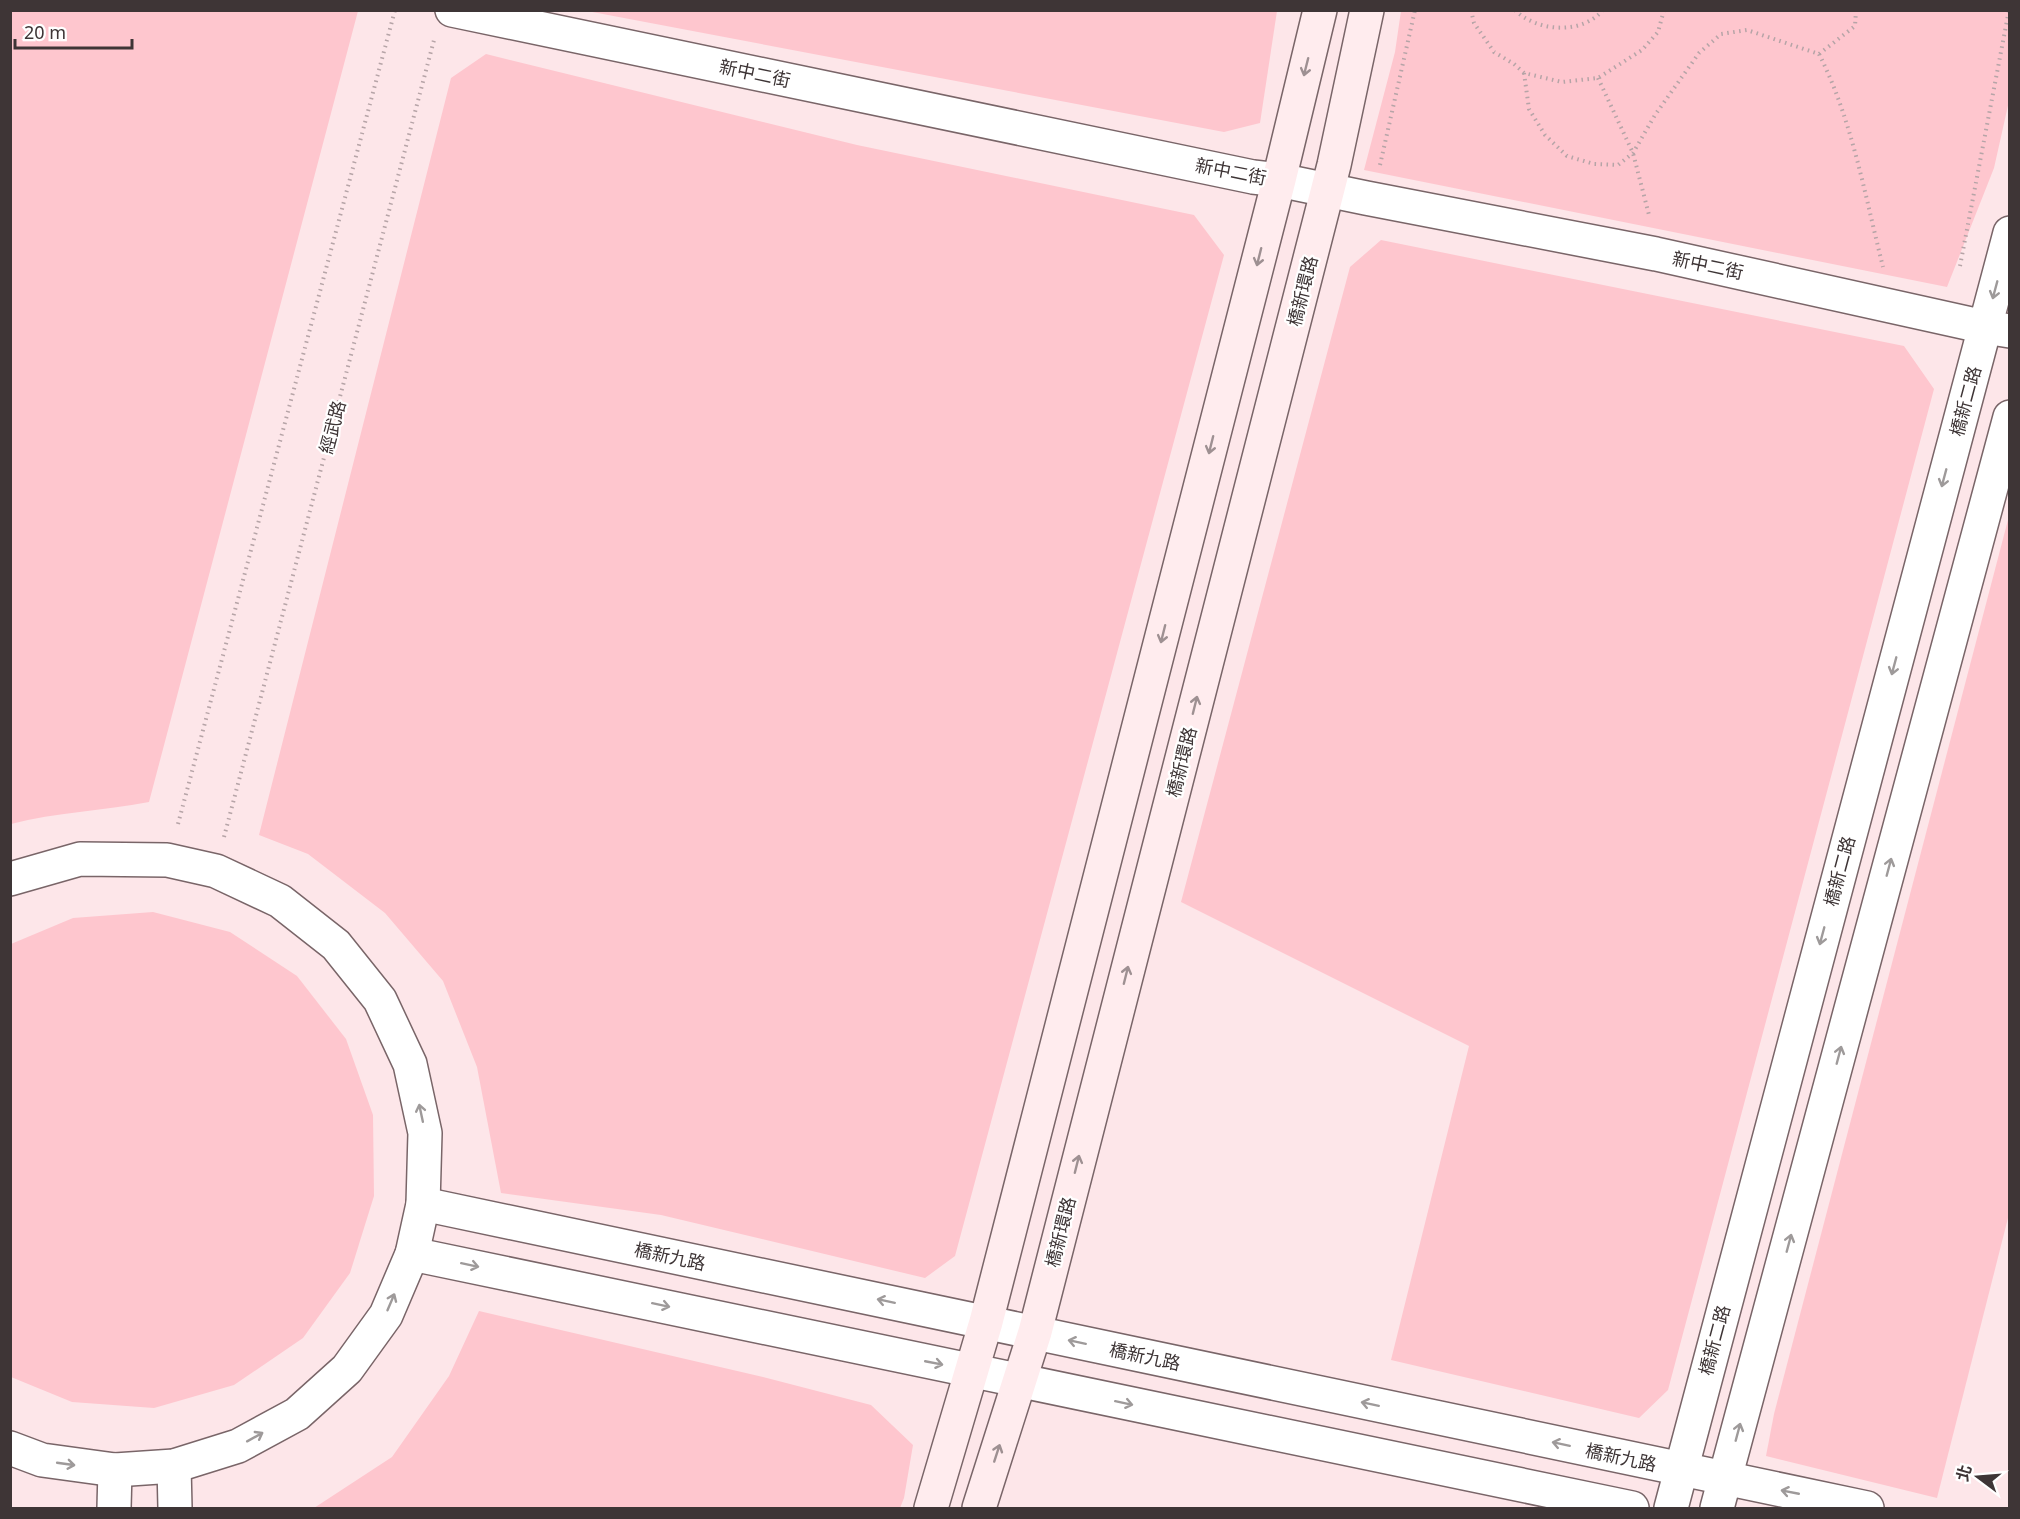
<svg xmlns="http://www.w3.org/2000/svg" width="2020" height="1519" viewBox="0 0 2020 1519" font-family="'Noto Sans','Noto Sans TC',sans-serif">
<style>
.green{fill:#fec6ce}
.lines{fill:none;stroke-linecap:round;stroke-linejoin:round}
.street-casing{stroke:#796568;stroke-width:36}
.secondary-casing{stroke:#796568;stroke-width:36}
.path{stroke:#b6a4a7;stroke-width:4;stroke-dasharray:1.5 4.5;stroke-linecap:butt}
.street{stroke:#fff;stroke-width:33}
.secondary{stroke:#ffecee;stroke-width:33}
.oneway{stroke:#9e9092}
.oneway2{stroke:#9e9a9a}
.labels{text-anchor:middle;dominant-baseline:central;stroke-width:4.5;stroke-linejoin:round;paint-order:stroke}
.street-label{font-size:18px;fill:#3e3536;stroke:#fff}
</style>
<rect width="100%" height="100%" fill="#fde6e9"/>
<g class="green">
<path d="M11,10L358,11L149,802C103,811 56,812 11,824Z"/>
<polygon points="587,11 1277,11 1260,123 1224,132"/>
<polygon points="1401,11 2009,11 2009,101 1994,168 1947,287 1364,170 1395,52"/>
<polygon points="486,54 857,145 1194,215 1224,255 955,1256 925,1278 661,1215 501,1193 477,1067 443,981 385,913 308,854 259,835 451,78"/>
<polygon points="1381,240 1904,346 1934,389 1668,1390 1639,1418 1391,1360 1469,1046 1181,902 1350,267"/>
<polygon points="2009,516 2009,1214 1937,1498 1766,1456 1774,1414"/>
<polygon points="153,912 230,932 297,976 346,1039 373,1115 374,1196 350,1273 303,1338 234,1385 154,1408 72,1402 11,1377 11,944 73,918"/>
<polygon points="479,1311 763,1377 871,1405 913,1445 904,1498 900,1508 314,1508 392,1457 449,1376"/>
</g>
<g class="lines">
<defs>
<g id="street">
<polyline points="452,10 1253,177 1279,180 1366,198 1656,254 1985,327 2010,331"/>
<polyline points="10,879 80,859 167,860 216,871 280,901 336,945 380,1000 410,1064 425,1133 423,1204 412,1254 386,1315 347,1369 297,1414 238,1446 174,1466 115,1470 42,1460 10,1448"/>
<polyline points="423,1204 1867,1508"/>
<polyline points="412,1254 1632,1508"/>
<polyline points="174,1466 175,1508"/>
<polyline points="114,1508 115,1470"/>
<polyline points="1671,1508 2010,233"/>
<polyline points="1717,1508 2010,417"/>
</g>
<g id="secondary">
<polyline points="931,1508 986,1322 1279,180 1320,10"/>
<polyline points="979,1508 1035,1332 1334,165 1367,10"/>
</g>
</defs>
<use href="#street" class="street-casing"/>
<use href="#secondary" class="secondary-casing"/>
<g class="path">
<polyline points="1471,10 1474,23 1494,52 1514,64 1524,73 1562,82 1598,78 1642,50 1658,32 1664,10"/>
<path d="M1515,10C1537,32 1582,35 1603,10"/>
<path d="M1819,54C1852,119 1865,196 1883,267"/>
<polyline points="1524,73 1529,109 1545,135 1567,156 1594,164 1618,165 1633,153 1655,115 1699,53 1721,34 1747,30 1819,54 1855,26 1856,10"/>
<polyline points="1598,78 1633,153 1649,215"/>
<polyline points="1380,165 1415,10"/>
<polyline points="1960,266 2009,10"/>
<polyline points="178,824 395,10"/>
<polyline points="224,837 434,40"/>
</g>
<use href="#street" class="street"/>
<use href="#secondary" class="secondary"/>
</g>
<defs><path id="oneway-shaft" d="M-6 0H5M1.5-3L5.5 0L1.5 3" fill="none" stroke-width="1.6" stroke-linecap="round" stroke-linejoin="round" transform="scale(1.5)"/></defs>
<g class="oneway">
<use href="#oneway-shaft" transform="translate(1306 67) rotate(104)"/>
<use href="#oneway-shaft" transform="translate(1259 257) rotate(104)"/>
<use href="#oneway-shaft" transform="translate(1211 445) rotate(104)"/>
<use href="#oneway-shaft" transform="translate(1163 634) rotate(104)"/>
<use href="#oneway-shaft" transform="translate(1195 705) rotate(-76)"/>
<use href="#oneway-shaft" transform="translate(1126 975) rotate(-76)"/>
<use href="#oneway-shaft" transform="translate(1077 1164) rotate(-76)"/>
<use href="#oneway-shaft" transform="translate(997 1453) rotate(-72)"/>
</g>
<g class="oneway2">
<use href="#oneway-shaft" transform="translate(1995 290) rotate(105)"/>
<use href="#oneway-shaft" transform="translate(1944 478) rotate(105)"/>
<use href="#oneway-shaft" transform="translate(1894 666) rotate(105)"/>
<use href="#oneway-shaft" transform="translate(1889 867) rotate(-75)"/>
<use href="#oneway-shaft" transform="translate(1822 936) rotate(105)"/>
<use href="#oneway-shaft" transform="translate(1839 1055) rotate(-75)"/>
<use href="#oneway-shaft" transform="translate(421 1113) rotate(-102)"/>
<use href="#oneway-shaft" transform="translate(1789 1243) rotate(-75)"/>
<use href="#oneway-shaft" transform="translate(470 1265) rotate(12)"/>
<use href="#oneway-shaft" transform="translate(886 1301) rotate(-168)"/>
<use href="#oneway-shaft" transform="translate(391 1302) rotate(-67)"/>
<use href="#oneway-shaft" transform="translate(661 1305) rotate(12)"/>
<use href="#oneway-shaft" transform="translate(1077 1342) rotate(-168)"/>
<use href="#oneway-shaft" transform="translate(934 1363) rotate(11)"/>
<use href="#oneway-shaft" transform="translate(1124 1403) rotate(12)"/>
<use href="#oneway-shaft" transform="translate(1370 1404) rotate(-168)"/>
<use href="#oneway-shaft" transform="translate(1738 1432) rotate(-75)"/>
<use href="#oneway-shaft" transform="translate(255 1437) rotate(-29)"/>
<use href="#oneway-shaft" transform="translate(1561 1444) rotate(-168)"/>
<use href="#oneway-shaft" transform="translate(66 1464) rotate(8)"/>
<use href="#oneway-shaft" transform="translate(1790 1492) rotate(-169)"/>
</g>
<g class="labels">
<g class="street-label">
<text transform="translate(755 73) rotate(12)">新中二街</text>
<text transform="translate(1231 171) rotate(11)">新中二街</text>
<text transform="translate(1708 265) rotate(12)">新中二街</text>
<text transform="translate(1302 291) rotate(-76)">橋新環路</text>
<text transform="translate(1965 401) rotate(-75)">橋新二路</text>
<text transform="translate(332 427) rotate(-75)">經武路</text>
<text transform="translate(1181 762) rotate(-76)">橋新環路</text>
<text transform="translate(1839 871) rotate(-75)">橋新二路</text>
<text transform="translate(1060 1232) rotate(-76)">橋新環路</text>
<text transform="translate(670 1256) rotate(12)">橋新九路</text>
<text transform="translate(1714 1340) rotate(-75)">橋新二路</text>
<text transform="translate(1145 1356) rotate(12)">橋新九路</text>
<text transform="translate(1621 1457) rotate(12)">橋新九路</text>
</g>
</g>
<rect width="2020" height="1519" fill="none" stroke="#3e3536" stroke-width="24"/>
<g transform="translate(1978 1477) rotate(286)" stroke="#ffffff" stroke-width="4.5" paint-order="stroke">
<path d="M0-4.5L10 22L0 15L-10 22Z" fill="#3e3536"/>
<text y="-9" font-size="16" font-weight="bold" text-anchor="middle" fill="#3e3536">北</text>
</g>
<path d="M15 39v9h117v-9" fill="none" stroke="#3e3536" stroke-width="3"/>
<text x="24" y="39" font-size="18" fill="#3e3536" stroke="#ffffff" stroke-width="4.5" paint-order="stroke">20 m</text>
</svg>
